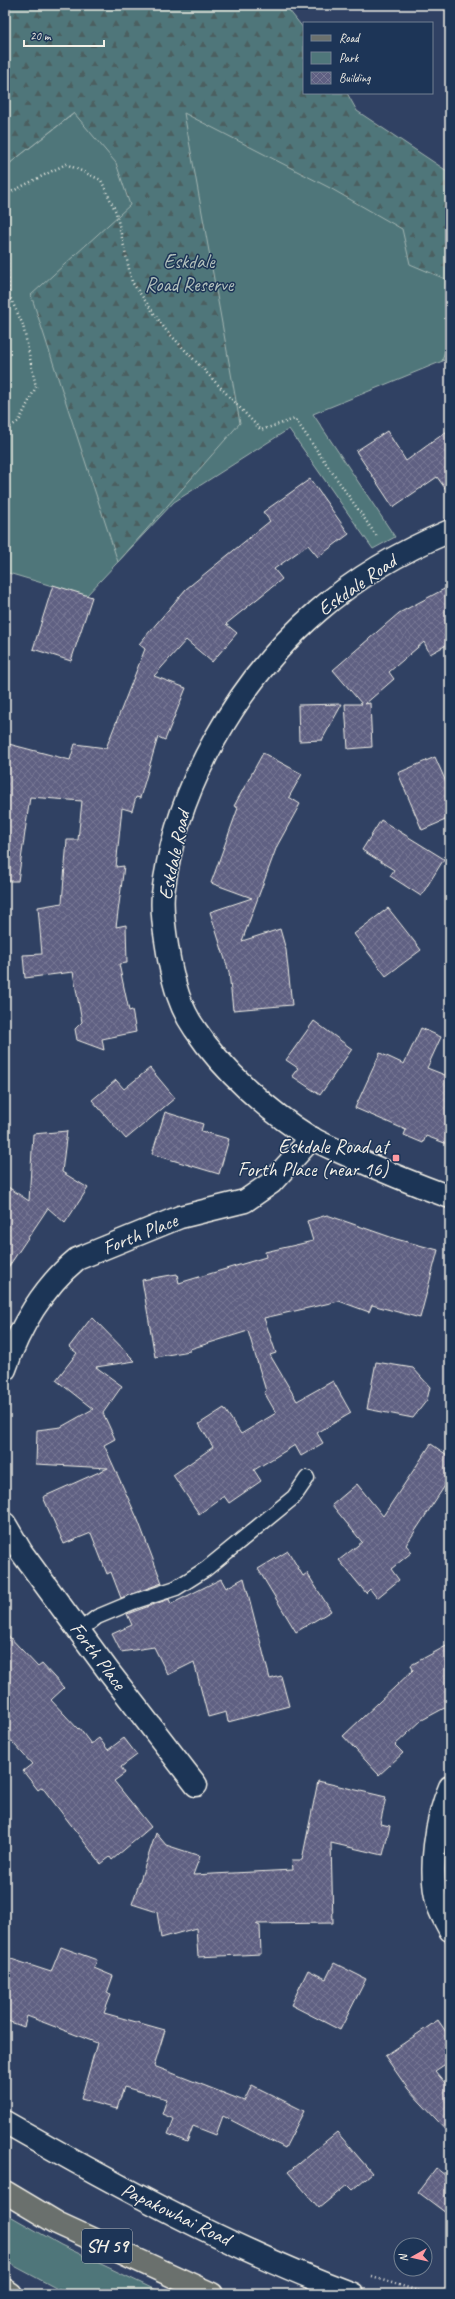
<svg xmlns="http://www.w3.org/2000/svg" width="455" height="2299" viewBox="0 0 455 2299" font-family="Caveat,sans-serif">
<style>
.green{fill:#4f767a;stroke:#a2b4b1}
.forest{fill:url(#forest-firs);stroke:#a2b4b1}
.building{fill:url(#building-cross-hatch);stroke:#f4f1e8}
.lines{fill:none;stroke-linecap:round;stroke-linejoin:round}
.lane-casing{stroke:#f4f1e8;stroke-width:17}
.street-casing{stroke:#f4f1e8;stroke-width:25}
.secondary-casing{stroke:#f4f1e8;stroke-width:25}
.primary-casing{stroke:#f4f1e8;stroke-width:25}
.path{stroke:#f4f1e8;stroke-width:2.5;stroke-dasharray:1 3;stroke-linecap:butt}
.lane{stroke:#1d3557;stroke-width:14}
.street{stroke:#1d3557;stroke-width:22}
.secondary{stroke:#1d3557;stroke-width:22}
.primary{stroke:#6b706d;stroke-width:22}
.poi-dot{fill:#ff9aa2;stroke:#1d3557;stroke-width:1.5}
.labels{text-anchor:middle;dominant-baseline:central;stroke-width:3;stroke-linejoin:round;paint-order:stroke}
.shield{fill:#1d3557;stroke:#b4b9bc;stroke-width:1}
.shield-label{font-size:19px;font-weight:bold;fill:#f4f1e8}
.park-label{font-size:20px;fill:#b2c0bc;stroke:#1d3557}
.street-label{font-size:20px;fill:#f4f1e8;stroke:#1d3557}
.poi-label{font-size:20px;fill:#f4f1e8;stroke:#1d3557;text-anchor:end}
</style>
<defs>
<pattern id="forest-firs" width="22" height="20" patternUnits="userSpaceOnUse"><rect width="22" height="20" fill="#4f767a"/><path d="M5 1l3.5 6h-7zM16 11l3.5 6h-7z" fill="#4c5f60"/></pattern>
<pattern id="building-cross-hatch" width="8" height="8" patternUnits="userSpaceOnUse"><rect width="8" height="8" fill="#5f6082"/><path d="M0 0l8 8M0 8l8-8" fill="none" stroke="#777794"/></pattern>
</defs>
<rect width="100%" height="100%" fill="#304163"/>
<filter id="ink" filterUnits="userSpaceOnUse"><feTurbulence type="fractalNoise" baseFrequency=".025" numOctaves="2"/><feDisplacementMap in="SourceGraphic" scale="8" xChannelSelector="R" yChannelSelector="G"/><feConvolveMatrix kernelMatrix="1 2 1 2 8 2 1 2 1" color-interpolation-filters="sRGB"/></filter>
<g filter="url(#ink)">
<g class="green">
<polygon points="121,77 450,173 450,358 313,414 395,537 373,549 289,429 174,502 86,596 5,572 5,167"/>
<polygon points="5,2213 61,2245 164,2294 67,2294 5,2261"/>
</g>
<g class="forest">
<polygon points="5,5 285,5 304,29 304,93 347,93 357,111 450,173 450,281 410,264 402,229 330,188 184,113 240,423 118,562 31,295 130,205 116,163 74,113 5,167"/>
<polygon points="450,332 450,358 442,361"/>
</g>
<g class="building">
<polygon points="450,429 450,495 437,477 393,507 356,451 387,431 406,461"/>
<polygon points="310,479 349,534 318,557 308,545 274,569 282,579 226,624 237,633 212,662 186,640 154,676 186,688 165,740 158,737 140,798 136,797 132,811 122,808 116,867 124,866 116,927 126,925 127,963 119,964 129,1011 132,1010 136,1032 102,1039 104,1050 77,1040 75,1029 82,1022 73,972 25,978 23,955 42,954 38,907 62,903 67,840 78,840 82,801 30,797 18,881 5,881 5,743 70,760 75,744 106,748 145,649 139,644 186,589 270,521 263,512"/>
<polygon points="53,585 92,597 71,661 33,649"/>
<polygon points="450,586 450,643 430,654 424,642 389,672 394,679 365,704 370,703 372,747 348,749 345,704 362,704 333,670 399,613"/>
<polygon points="342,704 322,740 299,741 298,705"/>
<polygon points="263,753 302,774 289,797 300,804 277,846 242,941 280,929 286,950 292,1005 233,1010 229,972 210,912 252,898 211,883 238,808 234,806"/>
<polygon points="435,757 450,791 450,818 422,830 398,773"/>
<polygon points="381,820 444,859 421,896 390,876 394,870 362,850"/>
<polygon points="388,908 421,950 386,976 354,934"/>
<polygon points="314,1021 352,1049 320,1095 292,1076 298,1068 286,1060"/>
<polygon points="421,1028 441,1037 427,1068 450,1077 450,1145 426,1136 423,1143 404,1135 406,1130 355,1108 380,1053 404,1064"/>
<polygon points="150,1068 175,1098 126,1139 92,1100 116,1080 124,1089"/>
<polygon points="165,1112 203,1124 201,1131 229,1139 219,1174 152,1154"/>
<polygon points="67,1131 62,1172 88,1188 65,1223 48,1208 5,1272 5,1185 29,1201 33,1134"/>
<polygon points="327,1215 396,1239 438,1250 420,1318 372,1305 369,1312 339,1301 264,1318 276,1353 270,1355 297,1401 333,1381 351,1413 317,1433 323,1443 301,1456 295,1445 254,1470 261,1481 229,1503 224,1496 199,1514 173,1475 213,1447 199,1424 224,1408 241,1434 276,1413 264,1392 266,1391 248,1331 190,1349 190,1351 155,1357 142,1280 177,1274 179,1283 266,1257 265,1252 313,1241 307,1221"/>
<polygon points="92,1317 135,1361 96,1367 122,1386 103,1413 115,1439 104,1445 138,1520 162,1583 121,1598 111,1572 107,1574 91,1533 64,1544 43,1497 108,1468 36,1464 37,1430 61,1427 93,1409 56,1380 77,1353 69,1347"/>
<polygon points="376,1362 413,1368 430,1387 427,1400 413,1418 367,1409"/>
<polygon points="431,1444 450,1457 450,1478 406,1545 412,1552 391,1569 399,1580 377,1598 370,1589 366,1593 339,1560 362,1542 332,1505 357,1484 383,1516"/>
<polygon points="288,1551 303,1576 307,1573 331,1611 296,1632 258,1569"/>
<polygon points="244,1578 270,1679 281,1676 289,1706 228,1722 226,1712 208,1717 194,1662 168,1675 154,1647 121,1652 112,1634 132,1625 127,1614 169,1599 171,1604 221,1579 226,1588"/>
<polygon points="5,1632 38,1667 42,1664 64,1688 51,1700 78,1729 79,1728 91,1744 99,1738 108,1750 124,1738 137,1755 121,1767 125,1773 114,1781 151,1827 112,1860 110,1857 101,1864 42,1787 38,1790 23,1771 32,1764 5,1734"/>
<polygon points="450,1644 450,1705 422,1720 395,1745 403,1753 379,1775 343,1736 413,1670 411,1665"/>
<polygon points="318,1781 386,1797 380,1824 390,1826 383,1855 331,1843 333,1923 256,1924 260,1926 261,1954 198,1957 196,1928 161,1938 157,1912 132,1904 156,1833 166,1845 200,1856 193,1875 293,1870 292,1860 302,1860"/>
<polygon points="61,1947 97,1960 94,1968 113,1976 107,1993 111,1995 104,2013 165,2030 154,2066 244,2101 252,2085 304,2111 285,2148 223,2116 216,2135 193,2126 187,2142 168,2134 174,2119 162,2114 167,2099 124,2087 117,2109 81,2099 97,2043 27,2016 24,2027 5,2020 5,1957 51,1972"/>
<polygon points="334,1963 366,1979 340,2030 291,2005 308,1970 326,1979"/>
<polygon points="438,2020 450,2038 450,2061 435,2071 450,2089 450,2134 408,2089 385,2056"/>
<polygon points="337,2132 372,2173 352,2190 347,2185 319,2208 288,2172"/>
<polygon points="436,2168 450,2179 450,2216 418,2192"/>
</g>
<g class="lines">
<defs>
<polyline id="lane" points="79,1631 97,1617 133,1602 176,1588 206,1569 294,1497 307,1478"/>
<g id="street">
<path d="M5,1369C19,1328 43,1287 77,1259L180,1217L245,1201L271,1183L312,1138"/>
<polyline points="5,1524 22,1553 109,1672 196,1785"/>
<path d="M450,1787C436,1819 428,1871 438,1905C441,1914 446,1922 450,1930"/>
</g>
<g id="secondary">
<path d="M450,531C402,551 357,577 318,611C238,680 175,789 163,894C161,915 166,939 169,959C174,984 180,1008 195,1029C223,1071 269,1112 311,1138C322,1144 334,1149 345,1154C380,1170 414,1184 450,1197"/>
<path d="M5,2122C117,2186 232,2249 353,2294"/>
</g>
<g id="primary">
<polyline points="5,2192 57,2223 212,2294"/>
<polyline points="5,2290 11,2294"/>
</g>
</defs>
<use href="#lane" class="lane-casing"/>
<use href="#street" class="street-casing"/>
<use href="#secondary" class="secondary-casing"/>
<use href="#primary" class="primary-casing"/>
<g class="path">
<polyline points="5,195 66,164 101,180 116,212 132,282 165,329 261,430 295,419 378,538"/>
<polyline points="5,215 9,295 23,325 36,387 19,421 5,430"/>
<polyline points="372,2277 429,2294"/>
</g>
<use href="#lane" class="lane"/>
<use href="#street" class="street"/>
<use href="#secondary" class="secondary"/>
<use href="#primary" class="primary"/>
</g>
</g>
<rect class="poi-dot" x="392" y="1154" width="8" height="8" rx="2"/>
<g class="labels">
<rect class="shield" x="82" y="2229" width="50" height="34" rx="3"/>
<g class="shield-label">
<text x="107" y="2246">SH 59</text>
</g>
<g class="park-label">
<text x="189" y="261">Eskdale<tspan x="189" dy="23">Road Reserve</tspan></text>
</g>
<g class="street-label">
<text transform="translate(357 585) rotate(-35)">Eskdale Road</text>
<text transform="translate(174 855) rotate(-78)">Eskdale Road</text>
<text transform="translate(140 1234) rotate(-22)">Forth Place</text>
<text transform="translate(98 1656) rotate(53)">Forth Place</text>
<text transform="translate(176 2214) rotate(26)">Papakowhai Road</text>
</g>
<g class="poi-label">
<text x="388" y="1146">Eskdale Road at<tspan x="388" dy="23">Forth Place (near 16)</tspan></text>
</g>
</g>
<rect width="455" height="2299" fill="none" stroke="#1d3557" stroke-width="20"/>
<rect x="10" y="10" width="435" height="2279" fill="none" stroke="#f4f1e8" stroke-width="1.5" filter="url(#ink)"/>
<rect x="303" y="22" width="130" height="72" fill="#1d3557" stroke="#738091"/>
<rect x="311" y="35" width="20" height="6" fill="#6b706d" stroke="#738091"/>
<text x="339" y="42" font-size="12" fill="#f4f1e8">Road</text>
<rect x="311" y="52" width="20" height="12" fill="#4f767a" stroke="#738091"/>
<text x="339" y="62" font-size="12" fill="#f4f1e8">Park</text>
<rect x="311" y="72" width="20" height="12" fill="url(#building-cross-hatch)" stroke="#738091"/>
<text x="339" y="82" font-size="12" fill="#f4f1e8">Building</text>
<g transform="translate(413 2257) rotate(262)"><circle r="19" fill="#1d3557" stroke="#738091"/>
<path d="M0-3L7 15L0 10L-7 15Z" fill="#ff9aa2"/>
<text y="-6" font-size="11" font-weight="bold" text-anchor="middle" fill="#f4f1e8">N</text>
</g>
<path d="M24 40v6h80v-6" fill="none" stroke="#f4f1e8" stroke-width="2"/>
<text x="30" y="40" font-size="12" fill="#f4f1e8" stroke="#1d3557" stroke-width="3" paint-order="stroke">20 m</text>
</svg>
